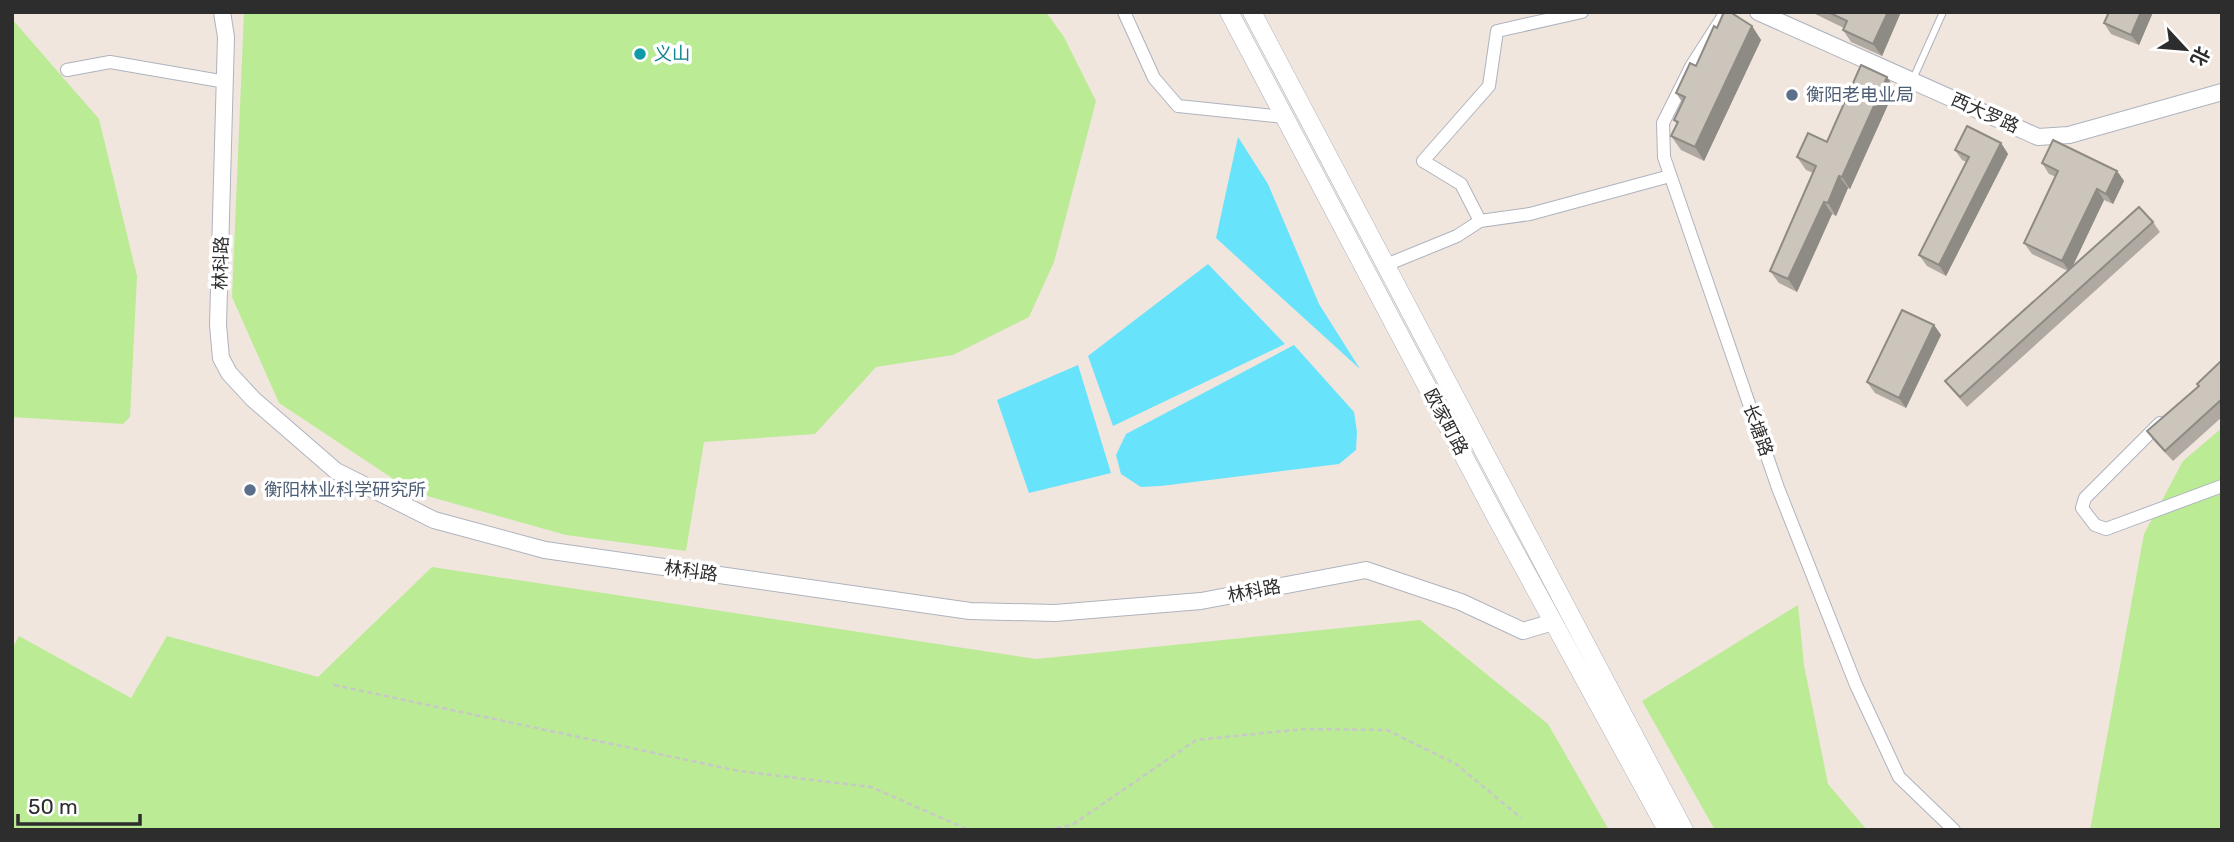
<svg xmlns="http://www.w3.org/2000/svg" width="2234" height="842" viewBox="0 0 2234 842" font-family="Rubik,'Noto Sans SC',sans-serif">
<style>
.green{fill:#bbeb95}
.water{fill:#67e3fc}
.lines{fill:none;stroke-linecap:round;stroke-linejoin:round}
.service-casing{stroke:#aeb3be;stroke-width:8}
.minor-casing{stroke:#aeb3be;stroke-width:14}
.tertiary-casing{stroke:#aeb3be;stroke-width:18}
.secondary-casing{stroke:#aeb3be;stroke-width:19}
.path{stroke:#c8c8c8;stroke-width:2.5;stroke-dasharray:5 3.5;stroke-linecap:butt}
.service{stroke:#fff;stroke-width:6}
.minor{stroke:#fff;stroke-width:12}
.tertiary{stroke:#fff;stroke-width:16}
.secondary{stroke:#fff;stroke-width:18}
.wall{fill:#afa9a2}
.shaded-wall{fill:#8e8a84}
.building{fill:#cbc5bc;stroke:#8e8a84;stroke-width:2}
.culture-dot{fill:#0f9aa8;stroke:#fff;stroke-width:2.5}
.service-dot{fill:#5c6f8a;stroke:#fff;stroke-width:2.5}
.labels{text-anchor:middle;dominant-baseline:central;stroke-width:7;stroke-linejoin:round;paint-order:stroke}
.culture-label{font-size:18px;fill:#0d838f;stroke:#fff;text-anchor:start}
.service-label{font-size:18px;fill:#4e5e75;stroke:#fff;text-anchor:start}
.street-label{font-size:18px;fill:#2d2d2d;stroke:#fff}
</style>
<rect width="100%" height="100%" fill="#f0e6de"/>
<g class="green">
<polygon points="244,12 1046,12 1064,37 1096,101 1054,262 1029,317 953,355 876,367 815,434 704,442 686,551 566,535 413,492 279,403 232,297"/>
<polygon points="12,19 99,119 137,276 130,417 123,424 12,417"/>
<polygon points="2222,428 2222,830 2090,830 2144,534 2183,461"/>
<polygon points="432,567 1036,659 1420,620 1548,724 1609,830 12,830 12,649 19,636 131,698 167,636 318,677"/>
<polygon points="1798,605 1804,665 1828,784 1867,830 1715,830 1642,701"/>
</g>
<g class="water">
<polygon points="1238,137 1268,184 1319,304 1360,369 1216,238"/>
<polygon points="1208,264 1285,344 1113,426 1088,356"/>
<polygon points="1294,345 1354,412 1357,432 1356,450 1339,464 1161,486 1141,487 1121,474 1116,455 1126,434"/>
<polygon points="1078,365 1111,473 1029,493 997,400"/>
</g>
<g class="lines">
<defs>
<polyline id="service" points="1913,79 1943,12"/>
<g id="minor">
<polyline points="1124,12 1154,78 1178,106 1284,117"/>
<polyline points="1726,12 1692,65 1663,123 1664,157 1778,488 1856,685 1899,777 1954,830"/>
<polyline points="67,70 110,62 226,82"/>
<polyline points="1480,221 1461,184 1423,161 1489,86 1497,31 1582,12"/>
<polyline points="1386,265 1457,236 1480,221 1530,214 1670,176"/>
<polyline points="2160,423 2085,498 2082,508 2095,525 2106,529 2222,486"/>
</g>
<g id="tertiary">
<polyline points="222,12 226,37 218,325 221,358 229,373 253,399 336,471 434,520 545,550 970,611 1055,613 1201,601 1366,570 1461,602 1523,631 1553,622"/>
<polyline points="1758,12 2038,137 2069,135 2222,92"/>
</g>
<g id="secondary">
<polyline points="1229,12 1497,519 1667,830"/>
<polyline points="1252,12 1684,830"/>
</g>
</defs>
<use href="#service" class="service-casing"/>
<use href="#minor" class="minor-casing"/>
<use href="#tertiary" class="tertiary-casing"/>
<use href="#secondary" class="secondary-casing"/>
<g class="path">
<polyline points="334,685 739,771 871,787 969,830"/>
<polyline points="1048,830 1072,825 1196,740 1304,729 1387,730 1456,764 1521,818"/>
</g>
<use href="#service" class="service"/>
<use href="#minor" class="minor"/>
<use href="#tertiary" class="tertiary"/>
<use href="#secondary" class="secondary"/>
</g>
<g class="wall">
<polygon points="1811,12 1901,12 1882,56 1851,42 1843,30 1844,28"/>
<polygon points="2109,12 2153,12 2139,45 2111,34 2104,23"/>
<polygon points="1752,26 1761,40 1704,161 1681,150 1671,136 1677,124 1674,120 1682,102 1676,93 1696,66 1717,28"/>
<polygon points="1887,77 1895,89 1850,189 1848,188 1836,216 1832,214 1797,292 1779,283 1770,271 1813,173 1806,170 1797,157 1827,142"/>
<polygon points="2001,143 2008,154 1946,276 1927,266 1919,255 1966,162 1962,160 1955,150"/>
<polygon points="2042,163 2117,171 2124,181 2113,204 2104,200 2072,267 2153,222 2160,232 1967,407 1953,391 1945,381 2068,271 2032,254 2024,243 2056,177 2049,174"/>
<polygon points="1934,325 1941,335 1906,408 1875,393 1867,382"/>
<polygon points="2222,360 2222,417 2173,461 2155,442 2147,431 2199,386"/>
</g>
<g class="shaded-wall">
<polygon points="1888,12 1901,12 1882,56 1873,44"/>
<polygon points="2141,12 2153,12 2139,45 2131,35"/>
<polygon points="1752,26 1761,40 1704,161 1695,147"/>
<polygon points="1887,77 1895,89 1850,189 1842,177"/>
<polygon points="2001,143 2008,154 1946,276 1939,265"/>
<polygon points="2117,171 2124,181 2113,204 2106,194"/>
<polygon points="1839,176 1848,188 1836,216 1828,203"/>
<polygon points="2097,189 2104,200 2070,272 2062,261"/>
<polygon points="1824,202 1832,214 1797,292 1788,279"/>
<polygon points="1934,325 1941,335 1906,408 1899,398"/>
</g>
<g class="building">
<polygon points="1724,12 1730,12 1752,26 1695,147 1671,136 1678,122 1674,120 1685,97 1676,93 1690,63 1696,66 1714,26 1717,28"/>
<polygon points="1828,12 1888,12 1873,44 1843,30 1847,21"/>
<polygon points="2109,12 2141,12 2131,35 2104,23"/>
<polygon points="1861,65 1887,77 1842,177 1839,176 1828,203 1824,202 1788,279 1770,271 1816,166 1797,157 1808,133 1827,142"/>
<polygon points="1967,126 2001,143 1939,265 1919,255 1969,157 1955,150"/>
<polygon points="2053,140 2117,171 2106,194 2097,189 2062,261 2024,243 2058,171 2042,163"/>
<polygon points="2139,207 2153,222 1960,397 1945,381"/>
<polygon points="1902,310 1934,325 1899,398 1867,382"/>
<polygon points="2222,360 2222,399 2165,451 2147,431 2199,386 2197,384"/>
</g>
<circle class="culture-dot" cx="640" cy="54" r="7"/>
<g class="service-dot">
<circle cx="1792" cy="95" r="7"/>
<circle cx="250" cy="490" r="7"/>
</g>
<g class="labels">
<g class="culture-label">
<text x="654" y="54">义山</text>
</g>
<g class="service-label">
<text x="1806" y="95">衡阳老电业局</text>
<text x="264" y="490">衡阳林业科学研究所</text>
</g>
<g class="street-label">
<text transform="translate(1985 113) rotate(24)">西大罗路</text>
<text transform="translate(221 263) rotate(-88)">林科路</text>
<text transform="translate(1446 422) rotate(62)">欧家町路</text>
<text transform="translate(1758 430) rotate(70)">长塘路</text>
<text transform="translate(691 571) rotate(8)">林科路</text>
<text transform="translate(1254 591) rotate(-11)">林科路</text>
</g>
</g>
<rect width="2234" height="842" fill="none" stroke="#2d2d2d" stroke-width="28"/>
<g transform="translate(2185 49) rotate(116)" stroke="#ffffff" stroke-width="5" paint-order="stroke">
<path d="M0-5L12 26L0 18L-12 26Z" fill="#2d2d2d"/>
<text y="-10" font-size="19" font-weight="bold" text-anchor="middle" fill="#2d2d2d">北</text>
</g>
<path d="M18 814v10h122v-10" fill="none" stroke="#2d2d2d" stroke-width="3.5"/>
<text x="28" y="814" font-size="21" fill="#2d2d2d" stroke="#ffffff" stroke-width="5" paint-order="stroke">50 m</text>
</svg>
